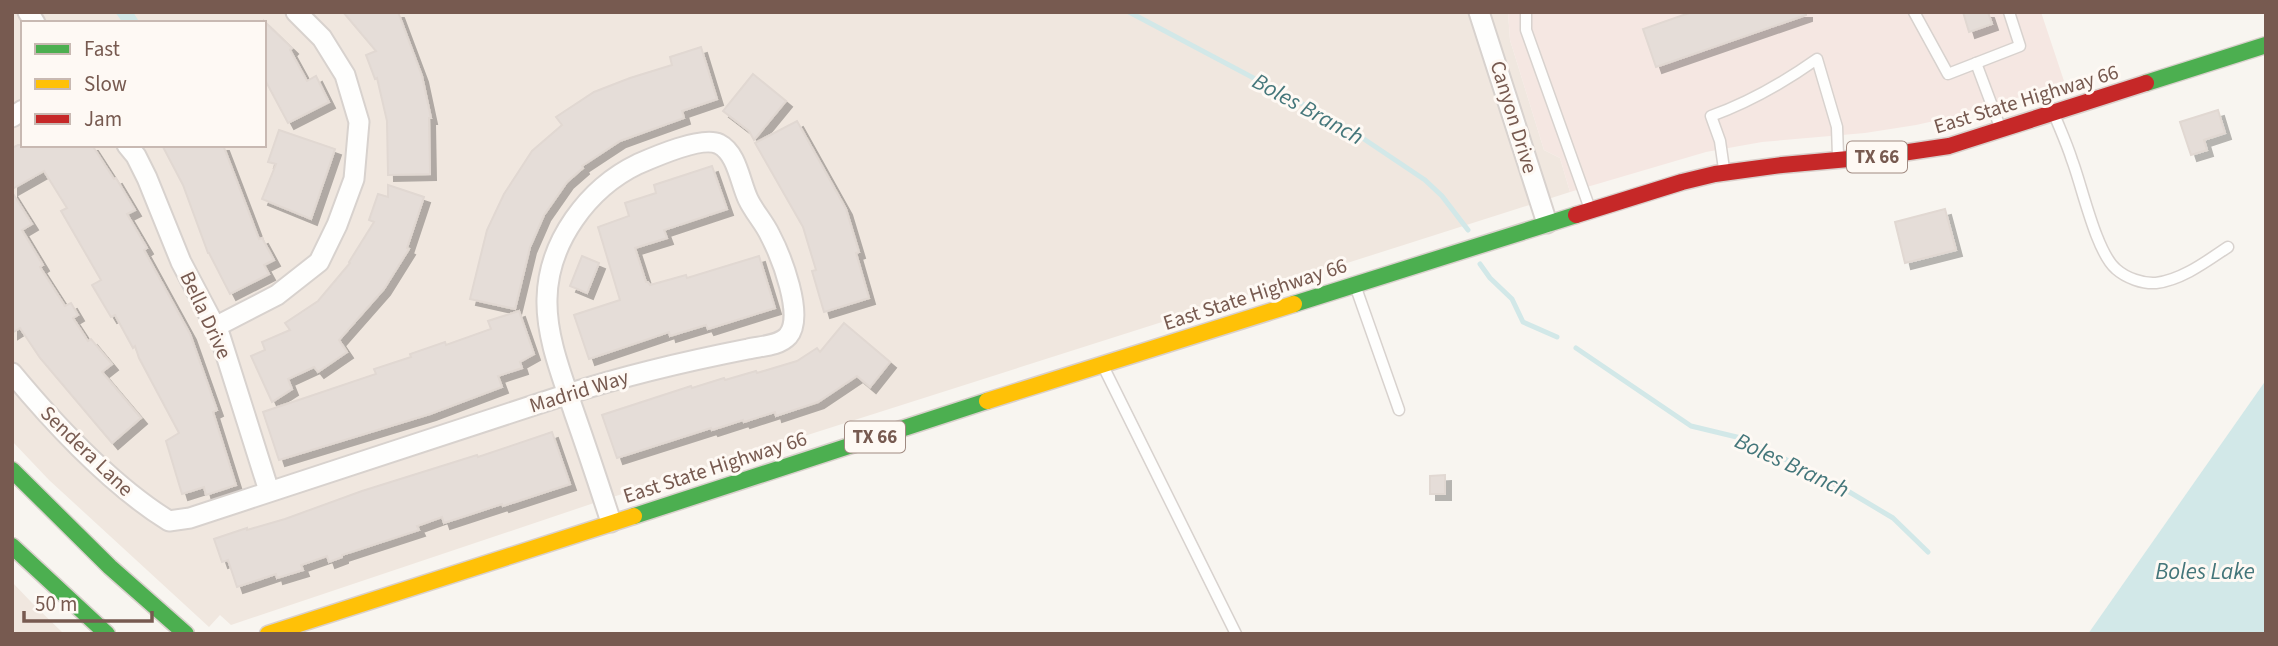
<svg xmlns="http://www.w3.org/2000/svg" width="2278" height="646" viewBox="0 0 2278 646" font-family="'Source Sans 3',sans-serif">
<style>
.residential{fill:#f0e7df;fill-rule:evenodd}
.commercial{fill:#f5e7e2}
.water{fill:#d2e8e8}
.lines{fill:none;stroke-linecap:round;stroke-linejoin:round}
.stream{stroke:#d2e8e8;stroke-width:5}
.building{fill:#e5ddd8;stroke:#e1d8d2;stroke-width:2;filter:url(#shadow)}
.lane-casing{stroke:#d8d2ce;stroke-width:13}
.street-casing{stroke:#d8d2ce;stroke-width:23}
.fast-casing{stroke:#d9d0cc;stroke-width:19}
.slow-casing{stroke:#d9d0cc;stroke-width:19}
.jam-casing{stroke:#d9d0cc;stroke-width:19}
.lane{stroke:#fefefd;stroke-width:10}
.street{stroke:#fefefd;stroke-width:19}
.fast{stroke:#4caf50;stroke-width:16}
.slow{stroke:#ffc107;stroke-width:16}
.jam{stroke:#c62828;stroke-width:16}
.labels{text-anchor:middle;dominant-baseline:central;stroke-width:6;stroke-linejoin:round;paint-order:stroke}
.shield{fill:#fef9f4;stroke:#a08a81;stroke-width:2}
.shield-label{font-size:19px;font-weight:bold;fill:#775a50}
.street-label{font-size:21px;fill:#775a50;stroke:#fef9f4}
.water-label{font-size:23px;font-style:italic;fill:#44767a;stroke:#fef9f4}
</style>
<defs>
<filter id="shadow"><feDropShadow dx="6" dy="6" stdDeviation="0" flood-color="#0004"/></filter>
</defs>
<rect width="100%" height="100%" fill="#f8f5f0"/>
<g class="residential">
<path d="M12,12H1508L1510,40L1544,150L1560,158L1570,192L594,503L231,625L220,615L209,627L49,480L12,441ZM23,23H264V145H23Z"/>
<polygon points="12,582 33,604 64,634 12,634"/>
</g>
<polygon class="commercial" points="1508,12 2041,12 2065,84 1952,117 1916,125 1865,133 1762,142 1706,152 1570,192 1560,158 1544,150 1510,40"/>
<g class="water">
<polygon points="115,12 133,12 140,23 123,23"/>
<polygon points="2266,380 2266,634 2088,634"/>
</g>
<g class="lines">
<g class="stream">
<polyline points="1129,12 1346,127 1425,180 1442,196 1468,230"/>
<polyline points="1480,264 1490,278 1512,299 1523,322 1557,337"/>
<polyline points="1576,348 1691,426 1745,439 1846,490 1893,518 1928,552"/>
</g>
</g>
<g class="building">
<polygon points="343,12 398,12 422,76 431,118 429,118 430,174 388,175 387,121 377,78 375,79 366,55 376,51"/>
<polygon points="1692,12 1806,12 1806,15 1656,67 1643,29"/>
<polygon points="1963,12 1988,12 1992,24 1969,32"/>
<polygon points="264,21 292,48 290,50 307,81 316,76 329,102 288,123 264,78"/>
<polygon points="701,47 717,99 682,111 684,118 620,141 582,166 583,168 567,182 544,215 530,247 515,309 470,299 487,230 504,194 532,151 562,125 556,117 594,92 630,78 672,65 670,57"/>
<polygon points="753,74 786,101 754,140 749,131 723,111"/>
<polygon points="2218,110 2225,133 2204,140 2207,150 2191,155 2180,122"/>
<polygon points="797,121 846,209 859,252 856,253 869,298 824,312 812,271 816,270 803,227 755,143"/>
<polygon points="279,130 335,149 311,219 262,199 276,164 268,162"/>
<polygon points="18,145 92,145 114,179 116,178 135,210 127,214 147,248 144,250 190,334 217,410 213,412 236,485 206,495 204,487 182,494 166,441 179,433 139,358 135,346 133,348 115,315 111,317 92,285 101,280 61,211 67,208 44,171 12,189 12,148"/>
<polygon points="162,145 223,145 259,239 262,238 274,260 264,265 269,274 230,294 209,253 208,253 183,185"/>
<polygon points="712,166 727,209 664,230 667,238 635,248 646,282 648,282 650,285 686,275 687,278 759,256 775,308 708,329 706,325 670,336 669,332 589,359 574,315 620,300 598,227 629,216 625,203 656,193 654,185"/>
<polygon points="388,185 424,197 407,248 409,249 384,289 339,340 347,352 318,372 314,367 288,379 292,389 272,402 251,356 265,350 262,342 290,330 285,323 318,301 350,263 349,262 374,222 369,220 378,194 388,197"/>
<polygon points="12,192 32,224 22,230 43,265 40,267 65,306 71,303 78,315 73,318 88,341 91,339 112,364 102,372 141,418 112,443 40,358 20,328 12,333"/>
<polygon points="1945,209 1956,250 1905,263 1895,222"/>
<polygon points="582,256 599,263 587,293 570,286"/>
<polygon points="519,311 534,354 520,362 522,368 498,376 502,387 430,414 279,460 263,412 376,374 374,369 411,357 410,354 445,342 446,345 491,329 488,321"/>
<polygon points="844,323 890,362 870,387 857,376 818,402 776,416 775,412 744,422 743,420 712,430 711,428 617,458 602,415 691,386 692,388 724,378 725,380 756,371 757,373 797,361 817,348 820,352"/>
<polygon points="552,432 570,484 503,506 502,504 444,523 442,517 417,526 419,530 342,555 342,557 329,562 327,556 301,565 303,570 277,578 276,574 237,587 228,560 222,562 214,539 247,528 247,530 285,519 362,491 477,455 478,457"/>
<polygon points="1445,475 1445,494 1430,494 1430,476"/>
</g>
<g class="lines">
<defs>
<g id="lane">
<polyline points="1526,12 1526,30 1590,209"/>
<polyline points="1914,12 1948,74 2020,46 2009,12"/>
<polyline points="1976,63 2000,127"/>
<path d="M2054,114C2060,129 2067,144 2072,160C2082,186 2096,252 2116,269C2126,278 2143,284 2156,283C2182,280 2207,261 2228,247"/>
<path d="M1724,169L1720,141L1711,116C1750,102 1783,83 1817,59L1837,127L1838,156"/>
<polyline points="1356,288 1399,410"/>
<polyline points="1104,368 1236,634"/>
</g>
<g id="street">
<polyline points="28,12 35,23"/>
<polyline points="1479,12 1547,223"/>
<polyline points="12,117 23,110"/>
<polyline points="127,145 136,156 147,178 181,262 220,336 269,491"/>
<polyline points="215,327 277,295 319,262 337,225 354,179 359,122 345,75 322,38 296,12"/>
<path d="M12,373C56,426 111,485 169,521L190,518L568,394C627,375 687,361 748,349C761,346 779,346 788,336C805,316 781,256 770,235C764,222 754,212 748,199C740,182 737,153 719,144C702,136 654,157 638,164C588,188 548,242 547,299C546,337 562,376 574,412C587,449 599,485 611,522"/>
</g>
<g id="fast">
<polyline points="2146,83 2266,45"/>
<polyline points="1294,304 1576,215"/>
<polyline points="12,470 110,567 186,634"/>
<polyline points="634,516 987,401"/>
<polyline points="12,546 107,634"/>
</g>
<g id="slow">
<polyline points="987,401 1294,304"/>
<polyline points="268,634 634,516"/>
</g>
<polyline id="jam" points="1576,215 1682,182 1715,174 1782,165 1882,156 1949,146 2146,83"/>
</defs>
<use href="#lane" class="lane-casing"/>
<use href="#street" class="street-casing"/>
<use href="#fast" class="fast-casing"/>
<use href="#slow" class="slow-casing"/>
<use href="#jam" class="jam-casing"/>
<use href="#lane" class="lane"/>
<use href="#street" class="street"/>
<use href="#fast" class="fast"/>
<use href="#slow" class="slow"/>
<use href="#jam" class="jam"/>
</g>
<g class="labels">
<g class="shield">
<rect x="1847" y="141.5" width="60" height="31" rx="5"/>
<rect x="845" y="421.5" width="60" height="31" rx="5"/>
</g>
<g class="shield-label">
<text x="1877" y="157">TX 66</text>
<text x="875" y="437">TX 66</text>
</g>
<g class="street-label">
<text transform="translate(2026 99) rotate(-17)">East State Highway 66</text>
<text transform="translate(1514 117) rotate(73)">Canyon Drive</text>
<text transform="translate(1255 294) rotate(-18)">East State Highway 66</text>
<text transform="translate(206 315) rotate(65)">Bella Drive</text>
<text transform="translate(579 391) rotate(-17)">Madrid Way</text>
<text transform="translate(87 451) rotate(44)">Sendera Lane</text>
<text transform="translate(715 467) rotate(-18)">East State Highway 66</text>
</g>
<g class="water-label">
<text transform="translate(1308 109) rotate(29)">Boles Branch</text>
<text transform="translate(1792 465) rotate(25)">Boles Branch</text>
<text x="2205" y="571">Boles Lake</text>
</g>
</g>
<rect width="2278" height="646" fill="none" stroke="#775a50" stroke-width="28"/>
<rect x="21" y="21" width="245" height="126" fill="#fef9f4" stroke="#c8b9b2" stroke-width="2"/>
<rect x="35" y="44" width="35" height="10" fill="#4caf50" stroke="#c8b9b2" stroke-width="2"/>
<text x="84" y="56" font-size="21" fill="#775a50">Fast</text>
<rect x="35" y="79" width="35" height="10" fill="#ffc107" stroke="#c8b9b2" stroke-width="2"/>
<text x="84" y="91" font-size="21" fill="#775a50">Slow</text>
<rect x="35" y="114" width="35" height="10" fill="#c62828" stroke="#c8b9b2" stroke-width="2"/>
<text x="84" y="126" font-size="21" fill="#775a50">Jam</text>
<path d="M24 611v10h128v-10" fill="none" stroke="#775a50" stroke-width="3.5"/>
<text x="35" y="611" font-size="21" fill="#775a50" stroke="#fef9f4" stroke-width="5" paint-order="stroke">50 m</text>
</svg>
